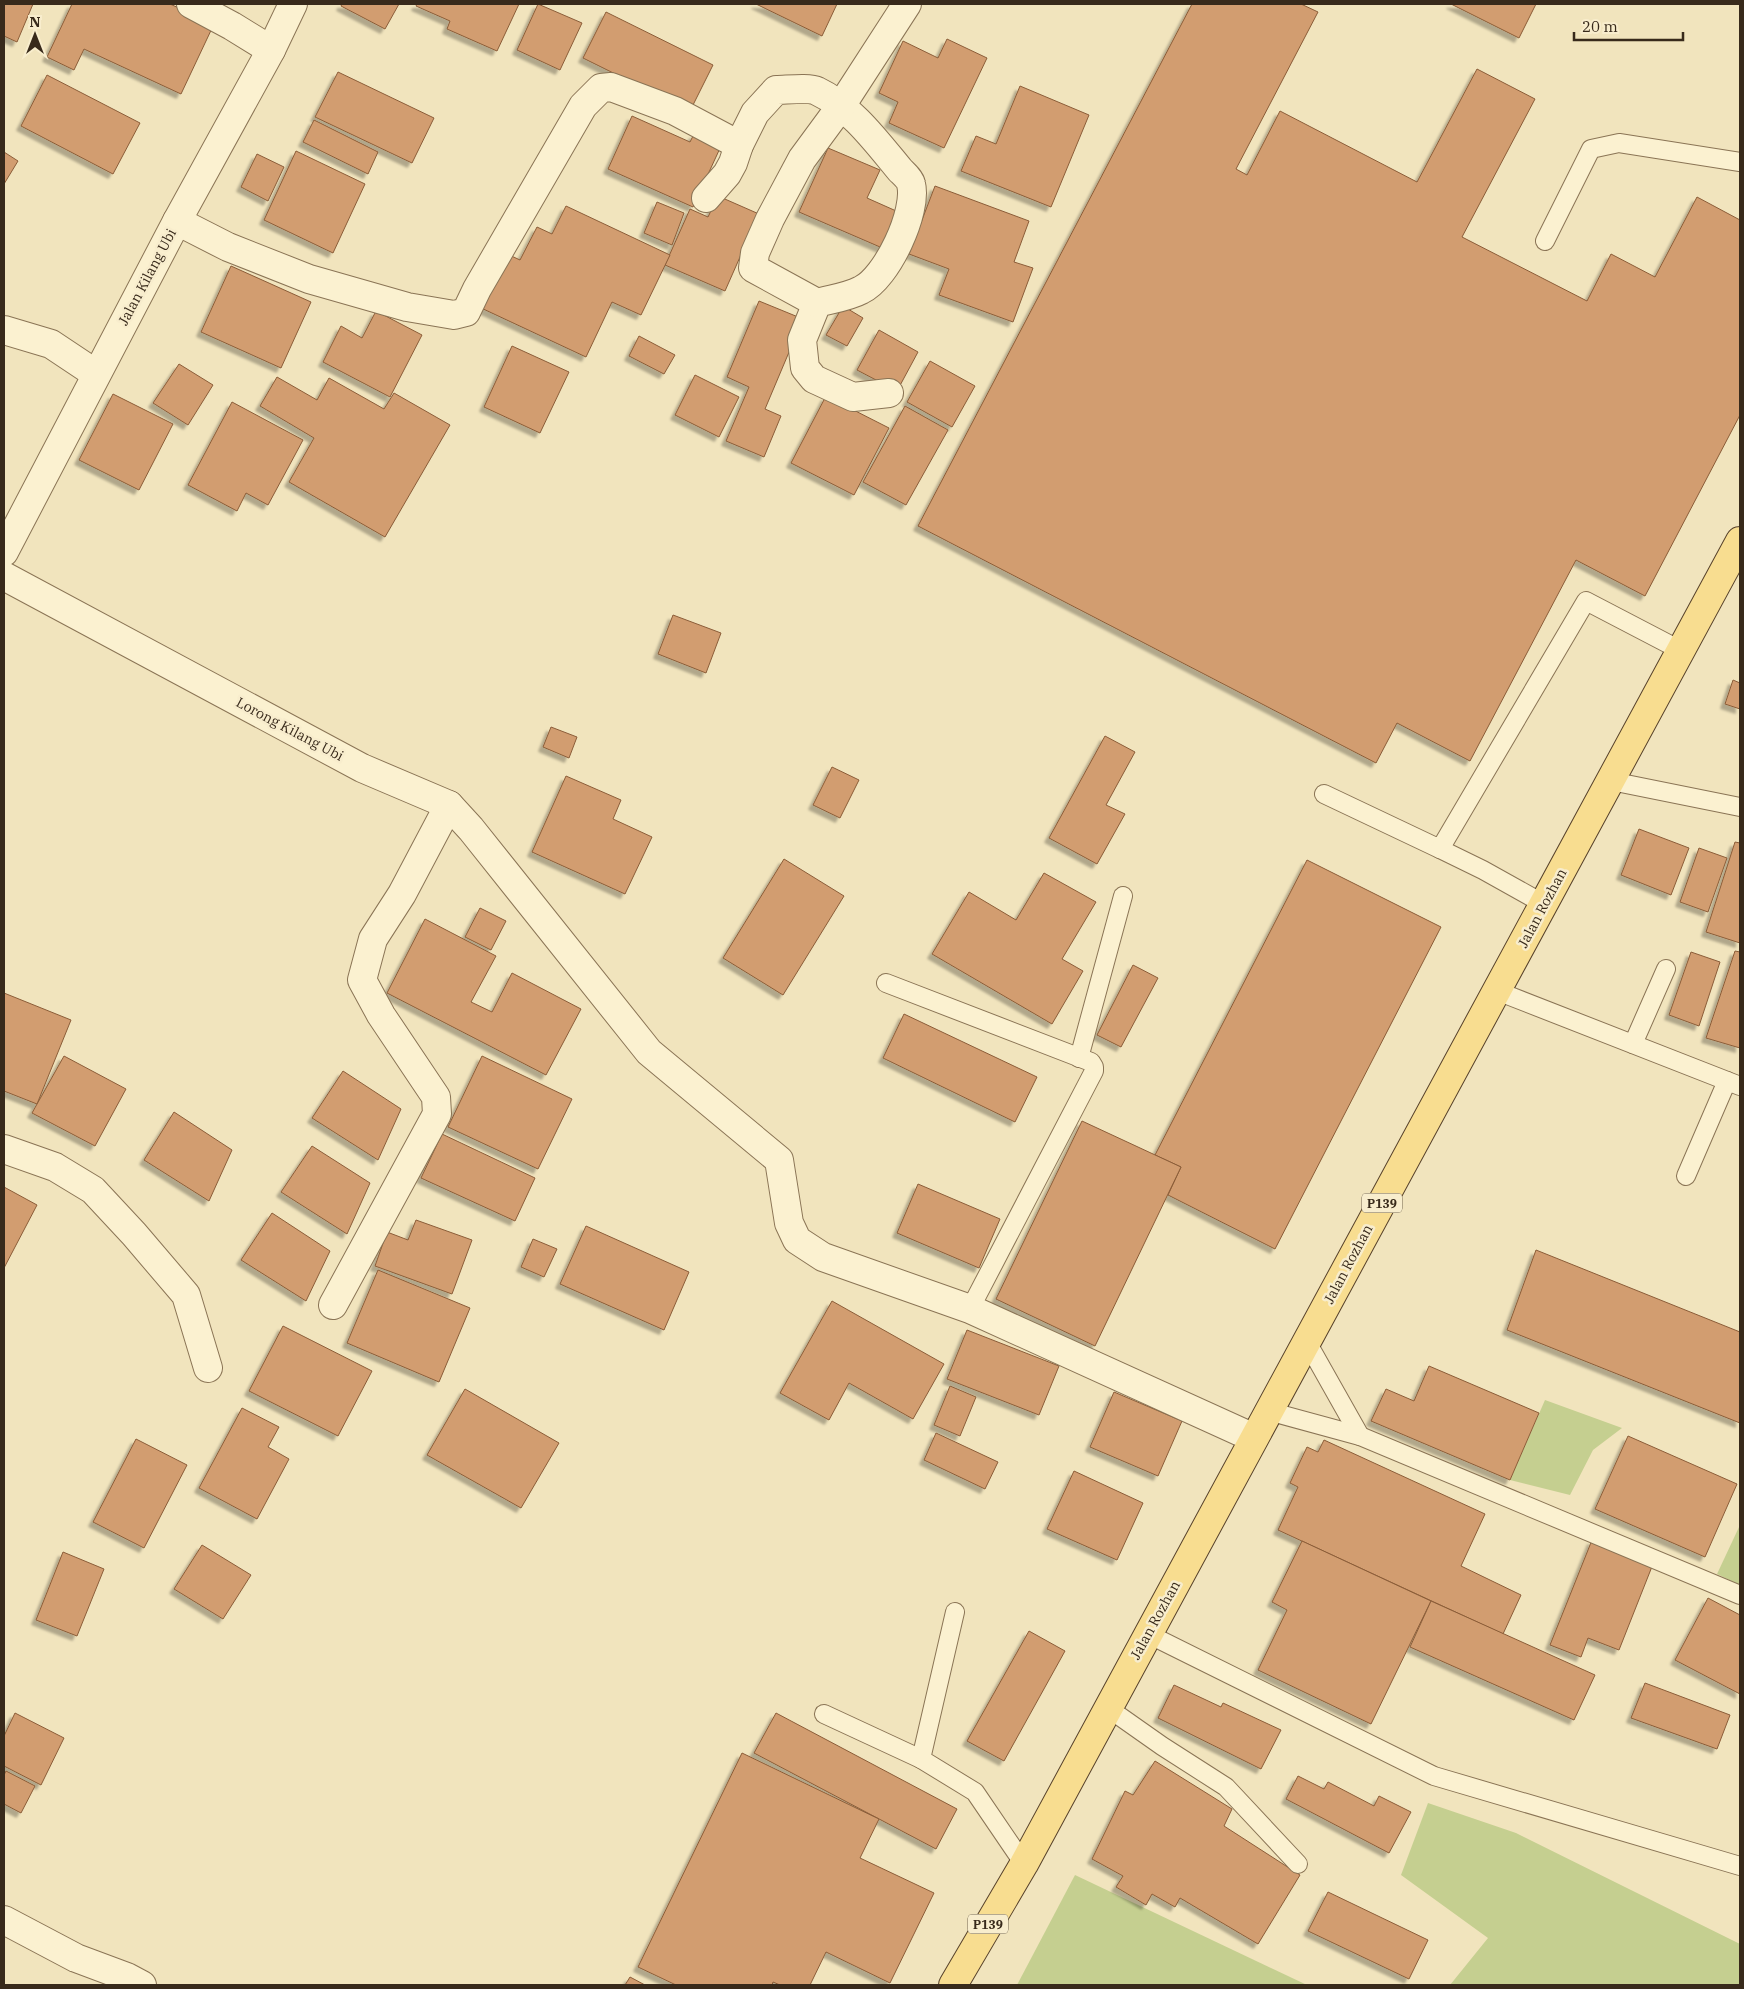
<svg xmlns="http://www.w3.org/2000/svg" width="1744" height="1989" viewBox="0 0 1744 1989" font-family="'IBM Plex Serif',serif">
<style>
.green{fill:#c5cf90}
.building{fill:#d29d6f;stroke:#8b5d39;filter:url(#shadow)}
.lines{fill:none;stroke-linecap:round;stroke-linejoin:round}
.service-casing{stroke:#8a7455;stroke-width:20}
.minor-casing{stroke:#8a7455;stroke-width:30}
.tertiary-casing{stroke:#8a7455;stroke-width:30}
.primary-casing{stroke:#57412a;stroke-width:30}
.service{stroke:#fbf1d0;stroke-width:18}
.minor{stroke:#fbf1d0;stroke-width:28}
.tertiary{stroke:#fbf1d0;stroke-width:28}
.primary{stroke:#f8dd90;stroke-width:28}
.labels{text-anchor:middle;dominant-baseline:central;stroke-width:5;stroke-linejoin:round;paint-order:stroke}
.shield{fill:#f8edcd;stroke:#726450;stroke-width:1}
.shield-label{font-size:12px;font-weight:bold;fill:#382a1b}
.street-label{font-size:14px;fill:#382a1b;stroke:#f8edcd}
</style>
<defs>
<filter id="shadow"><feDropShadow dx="-4.5" dy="4.5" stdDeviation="1" flood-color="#0004"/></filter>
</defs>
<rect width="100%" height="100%" fill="#f1e4bd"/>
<g class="green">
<polygon points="1545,1400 1622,1428 1593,1450 1570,1495 1510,1480"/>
<polygon points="1740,1525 1740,1585 1717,1574"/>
<polygon points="1428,1803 1516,1833 1740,1944 1740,1985 1450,1985 1488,1938 1401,1875"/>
<polygon points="1075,1875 1307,1985 1017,1985"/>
</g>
<g class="building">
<polygon points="4,4 33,4 17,42 4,36"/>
<polygon points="72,4 170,4 214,24 181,94 84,49 74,70 47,57"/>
<polygon points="342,4 399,4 385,29 341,6"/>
<polygon points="417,4 519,4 497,51 447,29 450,21 416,6"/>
<polygon points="538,4 582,23 560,70 517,50"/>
<polygon points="756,4 837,4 822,36"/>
<polygon points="1192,4 1301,4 1318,12 1236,169 1247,175 1280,111 1417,182 1477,69 1535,99 1462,237 1587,301 1611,254 1655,277 1697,197 1740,220 1740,415 1645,596 1576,560 1470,761 1397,723 1376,763 918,526"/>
<polygon points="1451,4 1536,4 1519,38"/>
<polygon points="606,12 713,65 690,111 583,58"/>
<polygon points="947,39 987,58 944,148 889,123 898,102 879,93 903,41 938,58"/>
<polygon points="338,72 434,118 412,163 315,117"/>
<polygon points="47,75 140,123 113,174 21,126"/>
<polygon points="1020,86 1089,115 1051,207 961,171 976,136 996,144"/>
<polygon points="632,116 690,142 694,134 721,146 693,207 608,169"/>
<polygon points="314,120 378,152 368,174 303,142"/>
<polygon points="828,148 880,170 867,198 903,214 887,250 799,212"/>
<polygon points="296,151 365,184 333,253 264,220"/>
<polygon points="4,152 18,161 4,184"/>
<polygon points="257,154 284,167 268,201 241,187"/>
<polygon points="935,186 1029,221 1014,262 1033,268 1013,322 939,295 949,269 909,254"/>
<polygon points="718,196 759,214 725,291 665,265 690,209 708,217"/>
<polygon points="657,202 684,213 672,245 644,233"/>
<polygon points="566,206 670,255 641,315 612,302 586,357 479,307 505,253 520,260 537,227 552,234"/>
<polygon points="231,266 311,302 281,368 201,332"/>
<polygon points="759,301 803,319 765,409 781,416 764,457 726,441 749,387 727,377"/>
<polygon points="843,306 863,318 847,346 826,335"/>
<polygon points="376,311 422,335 390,397 323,362 341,326 362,338"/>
<polygon points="879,330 918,352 897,391 857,370"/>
<polygon points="639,336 675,355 664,374 629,356"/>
<polygon points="512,346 569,372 540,433 484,407"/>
<polygon points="930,361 975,386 952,427 907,402"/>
<polygon points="179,364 213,385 188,425 153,403"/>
<polygon points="695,375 739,397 719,437 675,415"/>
<polygon points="277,377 317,400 329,378 384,409 394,393 450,425 385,537 289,482 314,438 260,406"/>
<polygon points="113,394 173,424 139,490 79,460"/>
<polygon points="826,396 889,428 854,495 791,463"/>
<polygon points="232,402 303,440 268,505 246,493 237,511 188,485"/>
<polygon points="905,406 948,430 906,505 863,482"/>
<polygon points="673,615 721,633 706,673 658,654"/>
<polygon points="1733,680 1740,683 1740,709 1725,704"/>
<polygon points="551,727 577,737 569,758 543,747"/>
<polygon points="1105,736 1135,752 1106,805 1125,814 1097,864 1049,838"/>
<polygon points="832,767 859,780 840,818 813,805"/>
<polygon points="566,776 621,800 613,819 652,837 625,894 532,852"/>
<polygon points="1639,829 1689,848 1671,895 1621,875"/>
<polygon points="1735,842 1740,843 1740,943 1706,932"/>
<polygon points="1699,848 1727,858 1708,912 1680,902"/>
<polygon points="784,859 844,896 783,995 723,958"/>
<polygon points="1307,860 1441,927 1275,1249 1168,1195 1181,1167 1155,1155"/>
<polygon points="1044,873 1096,902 1062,959 1083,971 1052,1024 932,954 969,892 1016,920"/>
<polygon points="480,908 506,921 491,950 465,937"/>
<polygon points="425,919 496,956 471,1002 492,1012 512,973 581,1009 546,1075 387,993"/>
<polygon points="1735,951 1740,952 1740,1048 1706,1038"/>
<polygon points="1691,952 1720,962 1699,1026 1669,1015"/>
<polygon points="1133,965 1158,978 1121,1047 1097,1035"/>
<polygon points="4,993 71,1020 37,1104 4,1091"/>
<polygon points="904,1014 1037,1077 1015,1122 883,1058"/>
<polygon points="64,1056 126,1089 95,1146 32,1113"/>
<polygon points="482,1056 572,1099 538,1169 448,1127"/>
<polygon points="343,1071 401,1109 378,1160 312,1118"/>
<polygon points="174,1112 232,1150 209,1201 144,1160"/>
<polygon points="1082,1121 1181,1167 1095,1346 996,1299"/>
<polygon points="442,1134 535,1178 515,1221 421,1178"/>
<polygon points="312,1146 370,1183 347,1234 281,1192"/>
<polygon points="918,1184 1000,1219 979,1268 897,1233"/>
<polygon points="4,1187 37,1205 4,1268"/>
<polygon points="272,1213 330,1251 306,1301 241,1260"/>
<polygon points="416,1220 472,1240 452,1294 375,1266 387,1232 408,1240"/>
<polygon points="586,1226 689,1272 664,1330 560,1284"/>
<polygon points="533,1239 557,1249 544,1277 521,1267"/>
<polygon points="1536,1250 1740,1332 1740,1423 1507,1330"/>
<polygon points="378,1270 470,1308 439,1382 347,1343"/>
<polygon points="832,1301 944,1364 913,1419 849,1383 829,1420 780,1393"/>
<polygon points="283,1326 372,1371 338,1436 249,1391"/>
<polygon points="967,1330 1059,1366 1039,1415 947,1379"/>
<polygon points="1429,1366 1539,1413 1510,1480 1371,1421 1386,1389 1414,1401"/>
<polygon points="950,1386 976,1397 960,1436 934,1425"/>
<polygon points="465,1389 559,1443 521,1508 427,1455"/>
<polygon points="1114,1392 1182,1421 1158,1476 1090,1447"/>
<polygon points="242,1408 279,1427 268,1447 289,1459 257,1519 199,1488"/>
<polygon points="936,1433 998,1462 985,1489 924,1460"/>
<polygon points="1628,1436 1737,1484 1705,1557 1595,1509"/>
<polygon points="136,1439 187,1465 144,1548 93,1522"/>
<polygon points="1324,1440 1485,1514 1461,1566 1521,1595 1503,1634 1278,1530 1298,1487 1290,1483 1307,1447 1318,1452"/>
<polygon points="1074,1471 1143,1503 1117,1560 1047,1529"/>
<polygon points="1592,1540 1653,1564 1619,1650 1588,1638 1581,1657 1550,1645"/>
<polygon points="1302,1541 1431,1601 1371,1724 1258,1670 1287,1610 1272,1602"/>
<polygon points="202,1545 251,1575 223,1619 174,1589"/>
<polygon points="63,1552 104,1569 77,1636 36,1620"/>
<polygon points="1708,1598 1740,1615 1740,1694 1675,1660"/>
<polygon points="1431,1601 1595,1675 1574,1720 1410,1647"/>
<polygon points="1029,1631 1065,1651 1004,1761 967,1741"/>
<polygon points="1645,1683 1730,1715 1717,1749 1631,1718"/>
<polygon points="1174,1685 1221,1707 1223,1703 1281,1730 1261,1769 1158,1718"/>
<polygon points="15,1713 64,1738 41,1785 4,1766 4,1736"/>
<polygon points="776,1713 957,1809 936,1849 754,1753"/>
<polygon points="742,1753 879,1819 860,1858 934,1893 890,1983 826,1952 810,1985 780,1985 773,1982 772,1985 676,1985 638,1967"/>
<polygon points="1155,1761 1232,1809 1224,1826 1300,1875 1258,1944 1180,1898 1175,1907 1152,1894 1146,1905 1116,1887 1123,1876 1092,1859 1125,1791 1133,1795"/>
<polygon points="6,1771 35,1786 21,1813 4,1804 4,1775"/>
<polygon points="1298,1776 1324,1789 1328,1782 1374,1806 1379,1796 1411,1812 1389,1853 1286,1799"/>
<polygon points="1328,1892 1428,1940 1409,1979 1308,1931"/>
<polygon points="630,1977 645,1985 625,1985"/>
</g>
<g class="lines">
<defs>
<g id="service">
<polyline points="1545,241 1591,149 1619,143 1740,162"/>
<polyline points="1611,781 1740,807"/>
<polyline points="1324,794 1440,849 1586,601 1680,650"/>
<polyline points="1440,849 1483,870 1544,904"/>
<polyline points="886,983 1091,1062 1094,1067 1094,1071 970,1309"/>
<polyline points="1497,991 1740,1086"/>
<polyline points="1633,1044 1666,969"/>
<polyline points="1079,1058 1123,896"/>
<polyline points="1686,1176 1727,1081"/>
<polyline points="1307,1342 1360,1436"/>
<polyline points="1268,1411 1360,1436 1740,1595"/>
<polyline points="955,1612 921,1759 975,1792 1024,1864"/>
<polyline points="1148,1634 1434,1776 1740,1866"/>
<polyline points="1108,1708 1162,1746 1226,1787 1298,1864"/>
<polyline points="824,1714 921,1759"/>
</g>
<g id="minor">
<polyline points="191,4 232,26 271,50"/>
<path d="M706,198L727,174L733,163L739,145L755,113L776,90C786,90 809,87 817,91C851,107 876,141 900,170C904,174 910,179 911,184C918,211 887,278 861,290C848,297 831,299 817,303L802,340L805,368L814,379L853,397L889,393"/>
<polyline points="177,221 228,247 309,279 407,307 454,315 466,312 477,289 583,106 601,88 611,87 675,111 739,145"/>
<polyline points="817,303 753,268 755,253 770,219 802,159 841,106 907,4"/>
<polyline points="4,330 51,344 96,374"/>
<polyline points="4,576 362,768 449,805 471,829 649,1052 779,1160 789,1223 797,1240 823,1257 970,1309 1254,1438"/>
<polyline points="4,1149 55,1167 93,1190 134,1234 186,1295 208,1368"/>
<polyline points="333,1305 437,1114 436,1097 381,1015 362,980 373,939 402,894 449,805"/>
<polyline points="4,1920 76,1958 127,1977 142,1985"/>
</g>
<polyline id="tertiary" points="4,552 177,221 271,50 293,4"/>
<polyline id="primary" points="953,1985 1024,1864 1740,541"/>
</defs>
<use href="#service" class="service-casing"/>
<use href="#minor" class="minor-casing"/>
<use href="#tertiary" class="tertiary-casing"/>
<use href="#primary" class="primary-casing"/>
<use href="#service" class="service"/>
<use href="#minor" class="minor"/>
<use href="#tertiary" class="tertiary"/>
<use href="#primary" class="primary"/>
</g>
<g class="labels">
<g class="shield">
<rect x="1362" y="1193.5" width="40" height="19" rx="4"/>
<rect x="968" y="1914.5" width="40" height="19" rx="4"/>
</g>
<g class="shield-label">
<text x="1382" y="1203">P139</text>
<text x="988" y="1924">P139</text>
</g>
<g class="street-label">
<text transform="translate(147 277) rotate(-62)">Jalan Kilang Ubi</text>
<text transform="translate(290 729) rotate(28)">Lorong Kilang Ubi</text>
<text transform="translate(1542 908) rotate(-62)">Jalan Rozhan</text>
<text transform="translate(1348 1264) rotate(-62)">Jalan Rozhan</text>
<text transform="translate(1155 1620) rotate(-61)">Jalan Rozhan</text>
</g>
</g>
<rect width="1744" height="1989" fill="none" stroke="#382a1b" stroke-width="10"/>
<g transform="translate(35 35)" stroke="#f8edcd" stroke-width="4" paint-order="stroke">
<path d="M0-4L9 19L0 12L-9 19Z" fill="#382a1b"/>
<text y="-8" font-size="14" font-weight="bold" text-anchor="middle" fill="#382a1b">N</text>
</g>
<path d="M1574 32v8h109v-8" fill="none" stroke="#382a1b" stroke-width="2.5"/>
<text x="1582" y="32" font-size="15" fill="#382a1b" stroke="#f8edcd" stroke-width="4" paint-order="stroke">20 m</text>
</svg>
